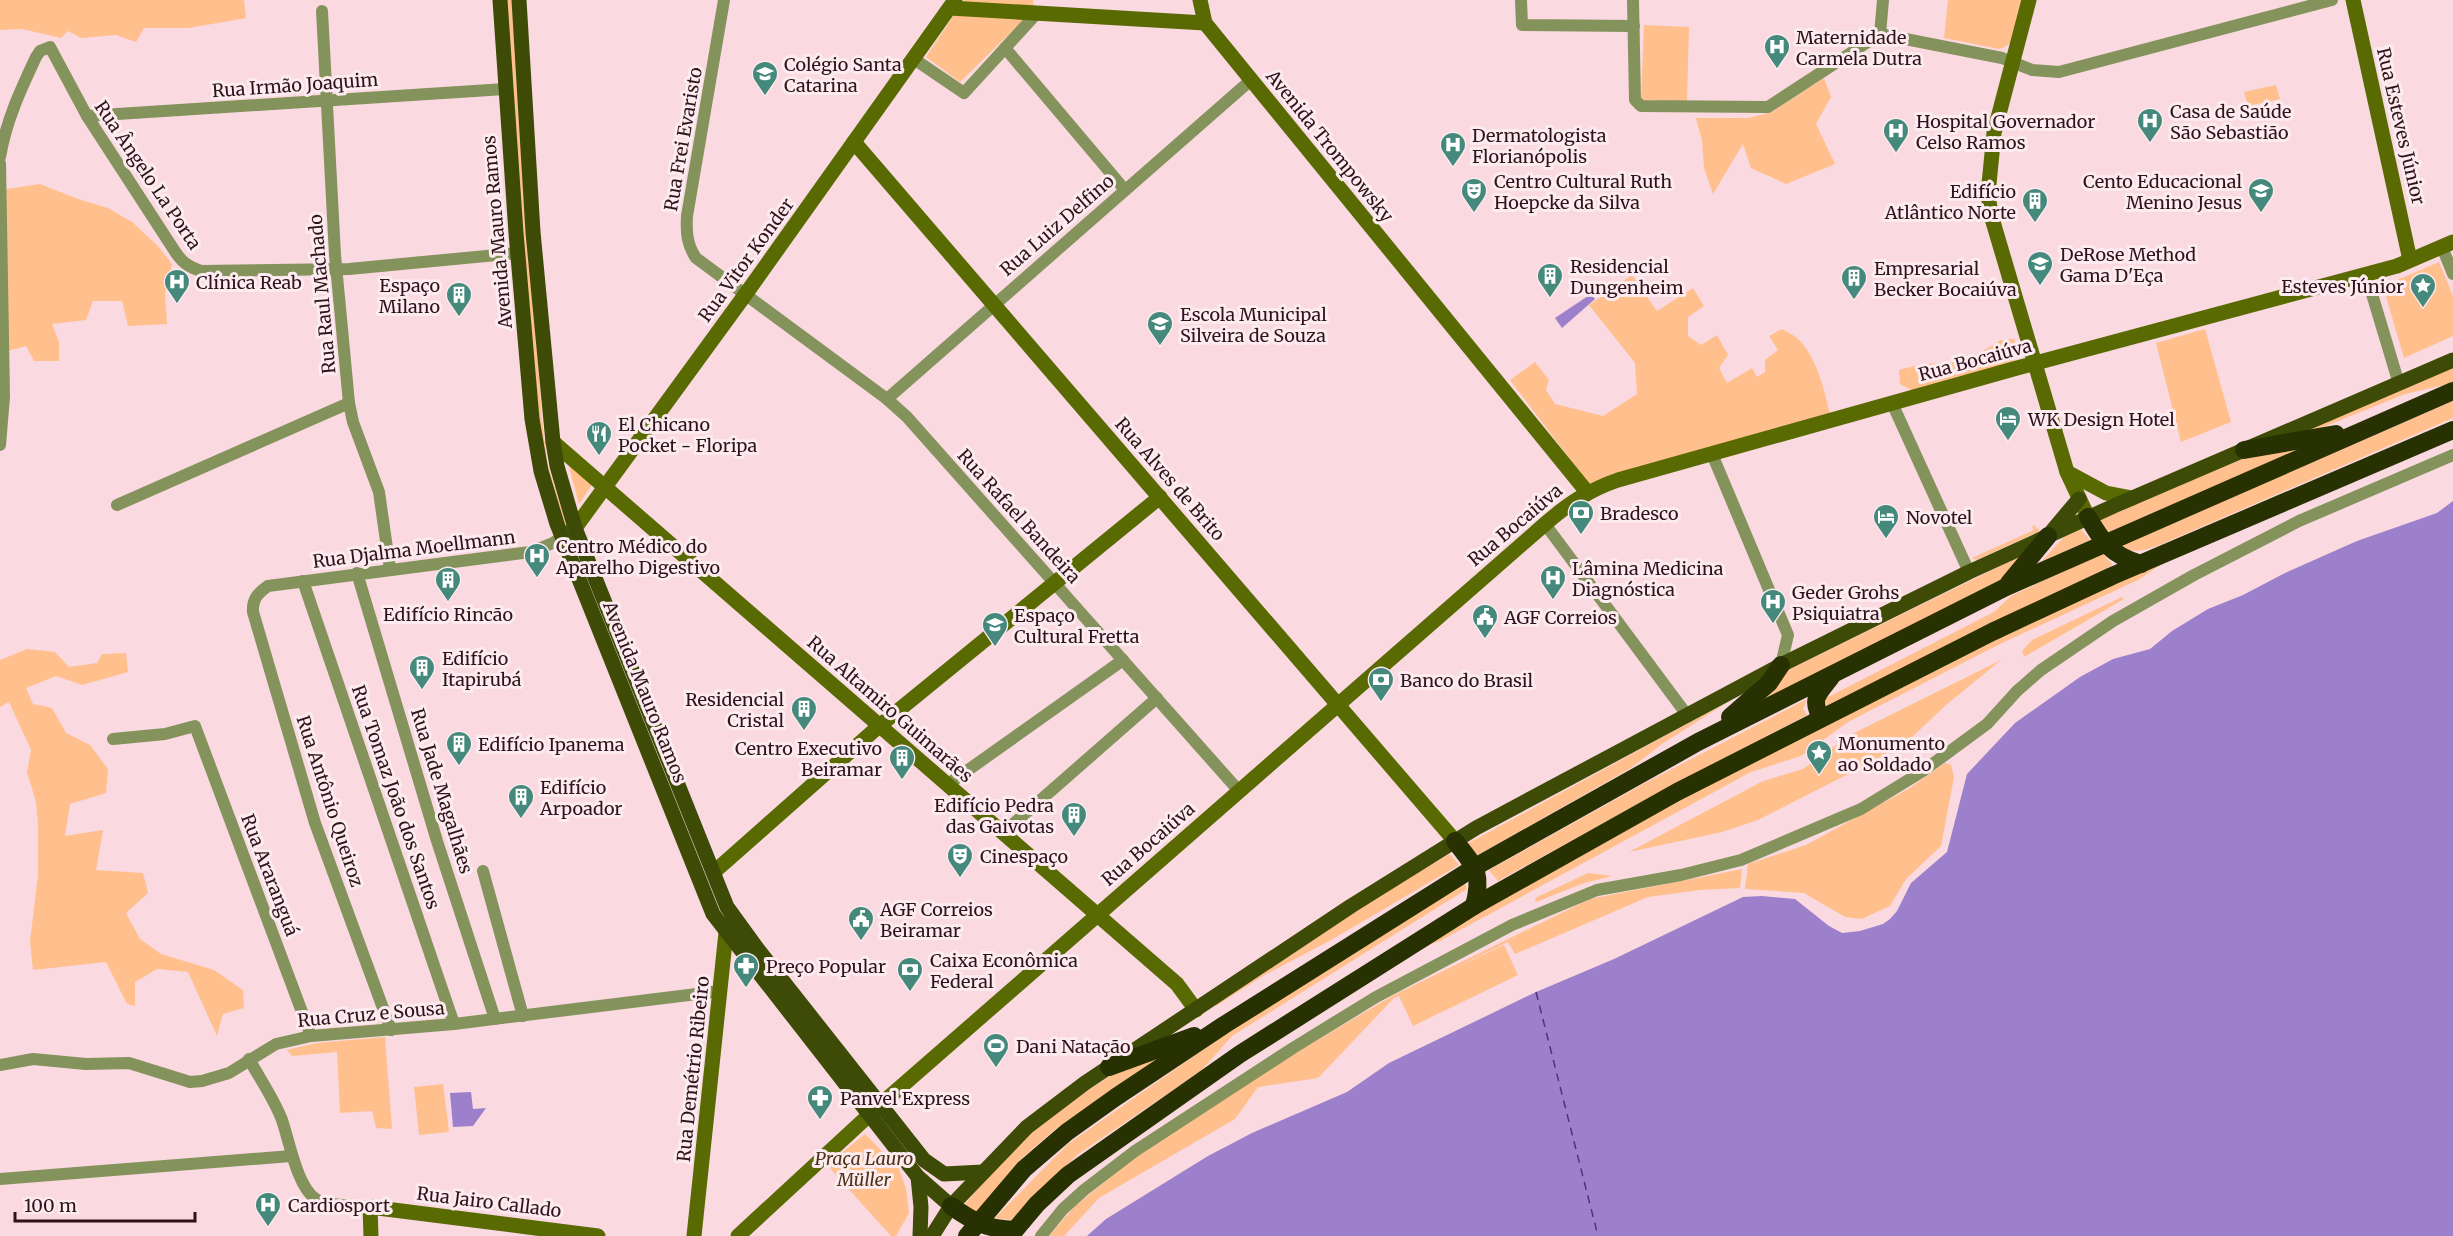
<svg xmlns="http://www.w3.org/2000/svg" width="2453" height="1236" viewBox="0 0 2453 1236" font-family="Merriweather,serif">
<style>
.green{fill:#ffc08d}
.water{fill:#9c80cb}
.lines{fill:none;stroke-linecap:round;stroke-linejoin:round}
.ferry{stroke:#552d86;stroke-width:1.5;stroke-dasharray:8 6;stroke-linecap:butt}
.street{stroke:#84925c;stroke-width:12}
.secondary{stroke:#586a01;stroke-width:15}
.primary{stroke:#3e4b07;stroke-width:15}
.highway{stroke:#283101;stroke-width:18}
.labels{text-anchor:middle;dominant-baseline:central;stroke-width:6;stroke-linejoin:round;paint-order:stroke}
.poi-label{font-size:18px;fill:#2f131c;stroke:#fcebef;text-anchor:start}
.street-label{font-size:18px;fill:#2f131c;stroke:#fcebef}
.park-label{font-size:18px;font-style:italic;fill:#4d3016;stroke:#fcebef}
</style>
<rect width="100%" height="100%" fill="#fad9e1"/>
<g class="green">
<polygon points="0,0 244,0 246,18 189,28 144,28 136,42 116,35 81,38 68,31 61,38 22,29 0,30"/>
<polygon points="507,0 512,0 542,418 547,462 566,523 564,525 543,463 521,225"/>
<polygon points="964,0 1033,0 1034,10 960,82 926,57"/>
<path d="M1948,0H2024C2020,18 2019,45 1999,49L1944,38Z"/>
<polygon points="1644,25 1689,27 1687,101 1641,100"/>
<polygon points="1824,78 1831,97 1816,124 1835,164 1786,184 1751,168 1743,144 1713,194 1704,168 1702,141 1696,118 1749,118 1772,112"/>
<polygon points="2276,85 2280,99 2248,106 2244,92"/>
<polygon points="40,184 78,199 108,208 132,222 158,246 172,264 165,293 167,324 128,326 122,301 93,301 86,320 52,324 59,342 59,361 34,361 26,346 0,353 0,190"/>
<polygon points="2439,262 2453,296 2453,336 2404,358 2383,286"/>
<path d="M1632,275L1657,311L1693,288L1704,306L1688,317V336L1701,345L1717,335L1728,355L1719,368L1727,383L1752,368L1757,377L1765,372V360L1778,350L1769,336L1782,329C1787,332 1794,335 1798,339C1816,355 1825,392 1830,414L1589,484L1510,380L1535,362L1549,380L1546,390L1555,404L1603,416L1637,394L1635,363L1589,305Z"/>
<polygon points="2205,329 2231,422 2181,442 2156,343"/>
<polygon points="2015,339 2014,361 2002,366 1915,392 1900,384 1899,370 1922,364 1950,363 1978,354 2001,340"/>
<polygon points="2453,366 2453,383 2405,394 2311,432 2294,435"/>
<path d="M2453,401V418L2157,546C2144,550 2132,555 2122,545Z"/>
<polygon points="2302,448 2106,533 2095,522 2251,455"/>
<polygon points="568,463 593,483 579,504"/>
<polygon points="2034,525 2040,531 1976,560 1972,558 2034,530 2032,526"/>
<polygon points="2081,529 2090,540 2041,562 2064,537"/>
<polygon points="2027,553 2000,582 1761,702 1786,671"/>
<polygon points="2102,553 2113,565 1826,707 1826,698 1994,612 2011,596"/>
<polygon points="2174,555 2140,579 1998,645 1848,722 1801,756 1751,772 1440,941 1408,952 1643,819 1989,641"/>
<polygon points="2122,597 2124,599 2024,657 2022,651 2032,640"/>
<polygon points="27,649 55,652 69,667 97,663 102,654 126,653 128,672 82,685 56,676 26,688 33,704 52,708 66,733 90,745 108,769 106,793 70,804 65,836 103,830 96,870 143,873 148,893 126,913 140,939 161,954 214,970 243,990 244,1008 223,1014 217,1036 188,972 157,969 135,982 135,1006 127,1004 106,962 33,970 30,941 38,875 38,825 36,802 27,772 31,750 9,702 0,707 0,660"/>
<polygon points="2001,660 1946,705 1910,739 1874,761 1758,820 1722,832 1629,852 1763,781 1803,769 1850,735"/>
<polygon points="1807,699 1803,709 1807,715 1654,795 1498,881 1489,870 1647,782"/>
<polygon points="1731,700 1662,744 1631,768 1476,856 1467,844"/>
<polygon points="1945,763 1951,765 1954,777 1941,846 1906,879 1890,906 1862,919 1845,917 1804,893 1745,889 1748,864 1806,845 1910,788"/>
<polygon points="1450,854 1459,865 1331,940 1263,976 1216,1006 1208,1006 1353,910"/>
<polygon points="1742,869 1740,888 1700,890 1648,897 1515,954 1508,942 1441,975 1504,945 1518,975 1413,1026 1399,996 1394,998 1318,1078 1258,1087 1235,1119 1099,1198 1064,1236 1049,1236 1075,1206 1140,1154 1282,1061 1394,995 1590,899"/>
<polygon points="1588,873 1612,876 1584,883 1536,902 1535,898"/>
<polygon points="1465,883 1467,889 1232,1036 1201,1071 1077,1155 1011,1220 995,1218 1068,1144 1230,1031"/>
<polygon points="385,1037 392,1129 376,1128 372,1111 340,1113 337,1052 292,1056 287,1050 317,1043"/>
<polygon points="1178,1044 1057,1128 1022,1158 976,1212 964,1205 1005,1157 1029,1134 1069,1103 1134,1060"/>
<polygon points="443,1084 449,1132 419,1135 414,1087"/>
<polygon points="865,1134 899,1169 906,1188 909,1213 896,1236 891,1236 827,1165"/>
</g>
<g class="water">
<polygon points="1591,294 1595,299 1562,328 1555,318"/>
<polygon points="2453,501 2453,1236 1087,1236 1106,1219 1208,1156 1252,1133 1347,1092 1389,1063 1536,992 1614,959 1743,897 1762,896 1795,899 1829,926 1842,933 1860,931 1883,924 1890,919 1897,911 1911,883 1947,852 1967,774 2015,723 2080,677 2113,659 2150,649 2172,631 2208,609 2243,595 2285,573 2357,541 2437,513"/>
<polygon points="471,1092 473,1109 486,1108 473,1126 453,1127 450,1093"/>
</g>
<g class="lines">
<polyline class="ferry" points="1536,992 1598,1236"/>
<g class="street">
<path d="M724,0L687,216C686,232 687,245 696,258L887,399L907,417L1239,791"/>
<polyline points="1521,0 1522,25 1634,26"/>
<polyline points="1633,0 1635,100 1641,106 1768,107 1880,34"/>
<polyline points="322,11 335,255 349,403 353,422 379,492 390,569"/>
<polyline points="1880,34 2002,58 2032,70 2059,72 2332,0"/>
<polyline points="1880,34 1883,0"/>
<polyline points="1005,48 1125,190"/>
<polyline points="914,59 964,93 1038,12"/>
<polyline points="87,116 505,89"/>
<path d="M0,157C6,121 21,89 36,57L40,51L50,47L87,116L176,253C183,263 189,267 201,271L349,269L517,253"/>
<polyline points="0,163 4,397 0,445"/>
<polyline points="2442,247 2453,274"/>
<polyline points="2366,274 2399,384"/>
<polyline points="887,399 1251,80"/>
<polyline points="1892,403 1969,572"/>
<polyline points="1712,454 1788,635 1781,665"/>
<polyline points="117,505 349,403"/>
<polyline points="1545,524 1687,715"/>
<polyline points="357,573 437,841 495,1019"/>
<polyline points="303,581 454,1024"/>
<polyline points="113,739 165,734 195,726 311,1036"/>
<polyline points="947,785 1123,660"/>
<polyline points="1003,833 1157,698"/>
<polyline points="483,871 523,1016"/>
<path d="M391,1030L315,823L253,612C252,599 258,593 268,586L530,552L553,543L562,537"/>
<path d="M249,1059C260,1079 274,1099 282,1120C289,1140 297,1187 316,1199C327,1206 357,1206 370,1207"/>
<polyline points="0,1065 33,1059 86,1064 129,1063 190,1082 202,1081 229,1073 276,1044 311,1036 454,1024 721,991"/>
<polyline points="0,1179 291,1156"/>
<polyline points="1041,1236 1063,1209 1084,1190 1135,1151 1293,1048 1376,997 1512,925 1597,890 1681,875 1741,860 1861,809 1923,771 1987,724 2017,691 2041,670 2113,621 2194,575 2299,521 2453,455"/>
</g>
<g class="secondary">
<polyline points="1200,0 1205,23 1587,492"/>
<polyline points="2029,0 1994,133 1988,194 1991,215 2067,472 2088,517"/>
<polyline points="2353,0 2410,260"/>
<polyline points="950,8 1205,23"/>
<polyline points="854,142 1455,841"/>
<polyline points="553,442 1177,984 1196,1010"/>
<polyline points="2067,472 2106,493 2132,498"/>
<polyline points="567,534 575,528 745,295 955,0"/>
<polyline points="714,872 878,727 1160,497"/>
<polyline points="371,1236 370,1207 598,1236"/>
<polyline points="694,1236 727,923"/>
<path d="M738,1236L880,1105L1545,524C1568,504 1589,490 1618,480L2017,368L2397,266L2453,242"/>
</g>
<g class="primary">
<polyline points="500,0 516,233 532,419 541,471 557,524 713,914 918,1177 951,1206"/>
<polyline points="519,0 533,232 553,442 557,466 575,528 727,907 756,947 924,1160 944,1174 983,1172"/>
<polyline points="2052,531 2079,499"/>
<polyline points="918,1177 921,1207 920,1236"/>
<polyline points="932,1236 951,1206 1027,1127 1085,1083 1351,906 1476,828 1781,665 1969,572 2116,505 2453,360"/>
</g>
<g class="highway">
<polyline points="2244,450 2336,434"/>
<path d="M2088,517C2103,543 2111,555 2141,564"/>
<polyline points="2009,583 2048,536"/>
<polyline points="1730,717 1769,683 1781,665"/>
<path d="M1821,718C1810,698 1819,693 1831,677"/>
<path d="M1455,841C1475,867 1483,872 1474,906"/>
<polyline points="1109,1067 1194,1036"/>
<path d="M951,1206C974,1222 986,1229 1015,1230"/>
<polyline points="967,1236 1024,1169 1067,1132 1116,1097 1224,1025 1475,867 1698,742 2006,587 2453,391"/>
<polyline points="1010,1236 1037,1204 1068,1175 1240,1054 1474,906 1677,792 1992,632 2112,576 2453,430"/>
</g>
</g>
<defs>
<symbol id="hospital-pin" viewBox="-11 -11 22 30"><path d="M0 17L-7.5 6A9.5 9.5 0 1 1 7.5 6Z" fill="#45897d" stroke="#fcebef"/><path d="M-5-5h3v3.5h4V-5h3V5h-3V1.5h-4V5h-3Z" fill="#fff"/></symbol>
<symbol id="school-pin" viewBox="-11 -11 22 30"><path d="M0 17L-7.5 6A9.5 9.5 0 1 1 7.5 6Z" fill="#45897d" stroke="#fcebef"/><path d="M0-5L7-2L0 1L-7-2ZM-4 1L0 2.5L4 1V4Q0 6-4 4Z" fill="#fff"/></symbol>
<symbol id="theatre-pin" viewBox="-11 -11 22 30"><path d="M0 17L-7.5 6A9.5 9.5 0 1 1 7.5 6Z" fill="#45897d" stroke="#fcebef"/><path d="M-5-5.5Q0-4 5-5.5V0Q5 5 0 6Q-5 5-5 0ZM-3.3-2.5H-1v1.5H-3.3ZM1-2.5H3.3v1.5H1ZM-2.8 1Q0 5.5 2.8 1Z" fill="#fff"/></symbol>
<symbol id="building-pin" viewBox="-11 -11 22 30"><path d="M0 17L-7.5 6A9.5 9.5 0 1 1 7.5 6Z" fill="#45897d" stroke="#fcebef"/><path d="M-4-6H4V6H1V3H-1V6H-4ZM-2.5-4.3h1.7v1.8h-1.7ZM.8-4.3h1.7v1.8H.8ZM-2.5-1h1.7V.8h-1.7ZM.8-1h1.7V.8H.8Z" fill="#fff"/></symbol>
<symbol id="university-pin" viewBox="-11 -11 22 30"><path d="M0 17L-7.5 6A9.5 9.5 0 1 1 7.5 6Z" fill="#45897d" stroke="#fcebef"/><path d="M0-5L7-2L0 1L-7-2ZM-4 1L0 2.5L4 1V4Q0 6-4 4Z" fill="#fff"/></symbol>
<symbol id="sight-pin" viewBox="-11 -11 22 30"><path d="M0 17L-7.5 6A9.5 9.5 0 1 1 7.5 6Z" fill="#45897d" stroke="#fcebef"/><path d="M0-6L1.8-2.2L6-1.7L2.9 1.2L3.7 5.4L0 3.3L-3.7 5.4L-2.9 1.2L-6-1.7L-1.8-2.2Z" fill="#fff"/></symbol>
<symbol id="hotel-pin" viewBox="-11 -11 22 30"><path d="M0 17L-7.5 6A9.5 9.5 0 1 1 7.5 6Z" fill="#45897d" stroke="#fcebef"/><path d="M-6-4.5h1.5V1H6V5H4.5V3h-9V5H-6ZM-4 0a1.8 1.8 0 1 1 3.6 0ZM.5 0V-2.5h3Q6-2.5 6 0Z" fill="#fff"/></symbol>
<symbol id="restaurant-pin" viewBox="-11 -11 22 30"><path d="M0 17L-7.5 6A9.5 9.5 0 1 1 7.5 6Z" fill="#45897d" stroke="#fcebef"/><path d="M-5-6h1v4h1v-4h1v4h1v-4h1v5L-1.5 .5V6h-2V.5L-5-1ZM5-6V6H3V1.5H1.5Q1.5-4 5-6Z" fill="#fff"/></symbol>
<symbol id="bank-pin" viewBox="-11 -11 22 30"><path d="M0 17L-7.5 6A9.5 9.5 0 1 1 7.5 6Z" fill="#45897d" stroke="#fcebef"/><path d="M-6-4H6V4H-6ZM0-2.3a2.3 2.3 0 1 0 0 4.6a2.3 2.3 0 1 0 0-4.6Z" fill="#fff"/></symbol>
<symbol id="civic-pin" viewBox="-11 -11 22 30"><path d="M0 17L-7.5 6A9.5 9.5 0 1 1 7.5 6Z" fill="#45897d" stroke="#fcebef"/><path d="M-.6-6.5H3V-4.5H.6V-3L4-1V1h2V6H-6V1h2V-1L-.6-3ZM-1.2 2.5V6h2.4V2.5Z" fill="#fff"/></symbol>
<symbol id="pharmacy-pin" viewBox="-11 -11 22 30"><path d="M0 17L-7.5 6A9.5 9.5 0 1 1 7.5 6Z" fill="#45897d" stroke="#fcebef"/><path d="M-2-6h4v4h4v4h-4v4h-4v-4h-4v-4h4Z" fill="#fff"/></symbol>
<symbol id="stadium-pin" viewBox="-11 -11 22 30"><path d="M0 17L-7.5 6A9.5 9.5 0 1 1 7.5 6Z" fill="#45897d" stroke="#fcebef"/><path d="M0-5a6.5 5 0 1 0 0 10a6.5 5 0 1 0 0-10ZM-3.5-1.8h7v3.6h-7Z" fill="#fff"/></symbol>
</defs>
<g fill-rule="evenodd">
<use href="#hospital-pin" x="1762" y="32" width="30" height="40"/>
<use href="#school-pin" x="750" y="59" width="30" height="40"/>
<use href="#hospital-pin" x="2135" y="106" width="30" height="40"/>
<use href="#hospital-pin" x="1881" y="116" width="30" height="40"/>
<use href="#hospital-pin" x="1438" y="130" width="30" height="40"/>
<use href="#theatre-pin" x="1459" y="176" width="30" height="40"/>
<use href="#school-pin" x="2246" y="176" width="30" height="40"/>
<use href="#building-pin" x="2020" y="186" width="30" height="40"/>
<use href="#university-pin" x="2025" y="249" width="30" height="40"/>
<use href="#building-pin" x="1535" y="261" width="30" height="40"/>
<use href="#building-pin" x="1839" y="263" width="30" height="40"/>
<use href="#hospital-pin" x="162" y="267" width="30" height="40"/>
<use href="#sight-pin" x="2408" y="271" width="30" height="40"/>
<use href="#building-pin" x="444" y="280" width="30" height="40"/>
<use href="#school-pin" x="1145" y="309" width="30" height="40"/>
<use href="#hotel-pin" x="1993" y="404" width="30" height="40"/>
<use href="#restaurant-pin" x="584" y="419" width="30" height="40"/>
<use href="#bank-pin" x="1566" y="498" width="30" height="40"/>
<use href="#hotel-pin" x="1871" y="502" width="30" height="40"/>
<use href="#hospital-pin" x="522" y="541" width="30" height="40"/>
<use href="#hospital-pin" x="1538" y="563" width="30" height="40"/>
<use href="#building-pin" x="433" y="565" width="30" height="40"/>
<use href="#hospital-pin" x="1758" y="587" width="30" height="40"/>
<use href="#civic-pin" x="1470" y="602" width="30" height="40"/>
<use href="#university-pin" x="980" y="610" width="30" height="40"/>
<use href="#building-pin" x="407" y="653" width="30" height="40"/>
<use href="#bank-pin" x="1366" y="665" width="30" height="40"/>
<use href="#building-pin" x="789" y="694" width="30" height="40"/>
<use href="#building-pin" x="444" y="729" width="30" height="40"/>
<use href="#sight-pin" x="1804" y="738" width="30" height="40"/>
<use href="#building-pin" x="887" y="743" width="30" height="40"/>
<use href="#building-pin" x="506" y="782" width="30" height="40"/>
<use href="#building-pin" x="1059" y="800" width="30" height="40"/>
<use href="#theatre-pin" x="945" y="841" width="30" height="40"/>
<use href="#civic-pin" x="846" y="904" width="30" height="40"/>
<use href="#pharmacy-pin" x="731" y="951" width="30" height="40"/>
<use href="#bank-pin" x="895" y="955" width="30" height="40"/>
<use href="#stadium-pin" x="981" y="1031" width="30" height="40"/>
<use href="#pharmacy-pin" x="805" y="1083" width="30" height="40"/>
<use href="#hospital-pin" x="253" y="1190" width="30" height="40"/>
</g>
<g class="labels">
<g class="poi-label">
<text x="1796" y="37">Maternidade<tspan x="1796" dy="21">Carmela Dutra</tspan></text>
<text x="784" y="64">Colégio Santa<tspan x="784" dy="21">Catarina</tspan></text>
<text x="2170" y="111">Casa de Saúde<tspan x="2170" dy="21">São Sebastião</tspan></text>
<text x="1916" y="121">Hospital Governador<tspan x="1916" dy="21">Celso Ramos</tspan></text>
<text x="1472" y="135">Dermatologista<tspan x="1472" dy="21">Florianópolis</tspan></text>
<text x="1494" y="181">Centro Cultural Ruth<tspan x="1494" dy="21">Hoepcke da Silva</tspan></text>
<text x="2242" y="181" text-anchor="end">Cento Educacional<tspan x="2242" dy="21">Menino Jesus</tspan></text>
<text x="2016" y="191" text-anchor="end">Edifício<tspan x="2016" dy="21">Atlântico Norte</tspan></text>
<text x="2060" y="254">DeRose Method<tspan x="2060" dy="21">Gama D'Eça</tspan></text>
<text x="1570" y="266">Residencial<tspan x="1570" dy="21">Dungenheim</tspan></text>
<text x="1874" y="268">Empresarial<tspan x="1874" dy="21">Becker Bocaiúva</tspan></text>
<text x="196" y="282">Clínica Reab</text>
<text x="440" y="285" text-anchor="end">Espaço<tspan x="440" dy="21">Milano</tspan></text>
<text x="2404" y="286" text-anchor="end">Esteves Júnior</text>
<text x="1180" y="314">Escola Municipal<tspan x="1180" dy="21">Silveira de Souza</tspan></text>
<text x="2028" y="419">WK Design Hotel</text>
<text x="618" y="424">El Chicano<tspan x="618" dy="21">Pocket - Floripa</tspan></text>
<text x="1600" y="513">Bradesco</text>
<text x="1906" y="517">Novotel</text>
<text x="556" y="546">Centro Médico do<tspan x="556" dy="21">Aparelho Digestivo</tspan></text>
<text x="1572" y="568">Lâmina Medicina<tspan x="1572" dy="21">Diagnóstica</tspan></text>
<text x="1792" y="592">Geder Grohs<tspan x="1792" dy="21">Psiquiatra</tspan></text>
<text x="448" y="614" text-anchor="middle">Edifício Rincão</text>
<text x="1014" y="615">Espaço<tspan x="1014" dy="21">Cultural Fretta</tspan></text>
<text x="1504" y="617">AGF Correios</text>
<text x="442" y="658">Edifício<tspan x="442" dy="21">Itapirubá</tspan></text>
<text x="1400" y="680">Banco do Brasil</text>
<text x="784" y="699" text-anchor="end">Residencial<tspan x="784" dy="21">Cristal</tspan></text>
<text x="1838" y="743">Monumento<tspan x="1838" dy="21">ao Soldado</tspan></text>
<text x="478" y="744">Edifício Ipanema</text>
<text x="882" y="748" text-anchor="end">Centro Executivo<tspan x="882" dy="21">Beiramar</tspan></text>
<text x="540" y="787">Edifício<tspan x="540" dy="21">Arpoador</tspan></text>
<text x="1054" y="805" text-anchor="end">Edifício Pedra<tspan x="1054" dy="21">das Gaivotas</tspan></text>
<text x="980" y="856">Cinespaço</text>
<text x="880" y="909">AGF Correios<tspan x="880" dy="21">Beiramar</tspan></text>
<text x="930" y="960">Caixa Econômica<tspan x="930" dy="21">Federal</tspan></text>
<text x="766" y="966">Preço Popular</text>
<text x="1016" y="1046">Dani Natação</text>
<text x="840" y="1098">Panvel Express</text>
<text x="288" y="1205">Cardiosport</text>
</g>
<g class="street-label">
<text transform="translate(295 85) rotate(-4)">Rua Irmão Joaquim</text>
<text transform="translate(2401 126) rotate(77)">Rua Esteves Júnior</text>
<text transform="translate(683 139) rotate(-80)">Rua Frei Evaristo</text>
<text transform="translate(1330 146) rotate(51)">Avenida Trompowsky</text>
<text transform="translate(148 175) rotate(56)">Rua Ângelo La Porta</text>
<text transform="translate(1057 225) rotate(-41)">Rua Luiz Delfino</text>
<text transform="translate(497 232) rotate(-95)">Avenida Mauro Ramos</text>
<text transform="translate(746 260) rotate(-54)">Rua Vitor Konder</text>
<text transform="translate(322 294) rotate(-95)">Rua Raul Machado</text>
<text transform="translate(1975 360) rotate(-15)">Rua Bocaiúva</text>
<text transform="translate(1170 479) rotate(49)">Rua Alves de Brito</text>
<text transform="translate(1019 516) rotate(48)">Rua Rafael Bandeira</text>
<text transform="translate(1515 525) rotate(-40)">Rua Bocaiúva</text>
<text transform="translate(414 549) rotate(-7)">Rua Djalma Moellmann</text>
<text transform="translate(645 692) rotate(68)">Avenida Mauro Ramos</text>
<text transform="translate(890 709) rotate(41)">Rua Altamiro Guimarães</text>
<text transform="translate(442 791) rotate(73)">Rua Jade Magalhães</text>
<text transform="translate(396 797) rotate(71)">Rua Tomaz João dos Santos</text>
<text transform="translate(330 801) rotate(72)">Rua Antônio Queiroz</text>
<text transform="translate(1148 844) rotate(-41)">Rua Bocaiúva</text>
<text transform="translate(270 875) rotate(69)">Rua Araranguá</text>
<text transform="translate(371 1014) rotate(-5)">Rua Cruz e Sousa</text>
<text transform="translate(693 1069) rotate(-84)">Rua Demétrio Ribeiro</text>
<text transform="translate(489 1202) rotate(7)">Rua Jairo Callado</text>
</g>
<g class="park-label">
<text x="864" y="1158">Praça Lauro<tspan x="864" dy="21">Müller</tspan></text>
</g>
</g>
<path d="M15 1212v9h180v-9" fill="none" stroke="#2f131c" stroke-width="3"/>
<text x="24" y="1212" font-size="18" fill="#2f131c" stroke="#fcebef" stroke-width="4.5" paint-order="stroke">100 m</text>
</svg>
